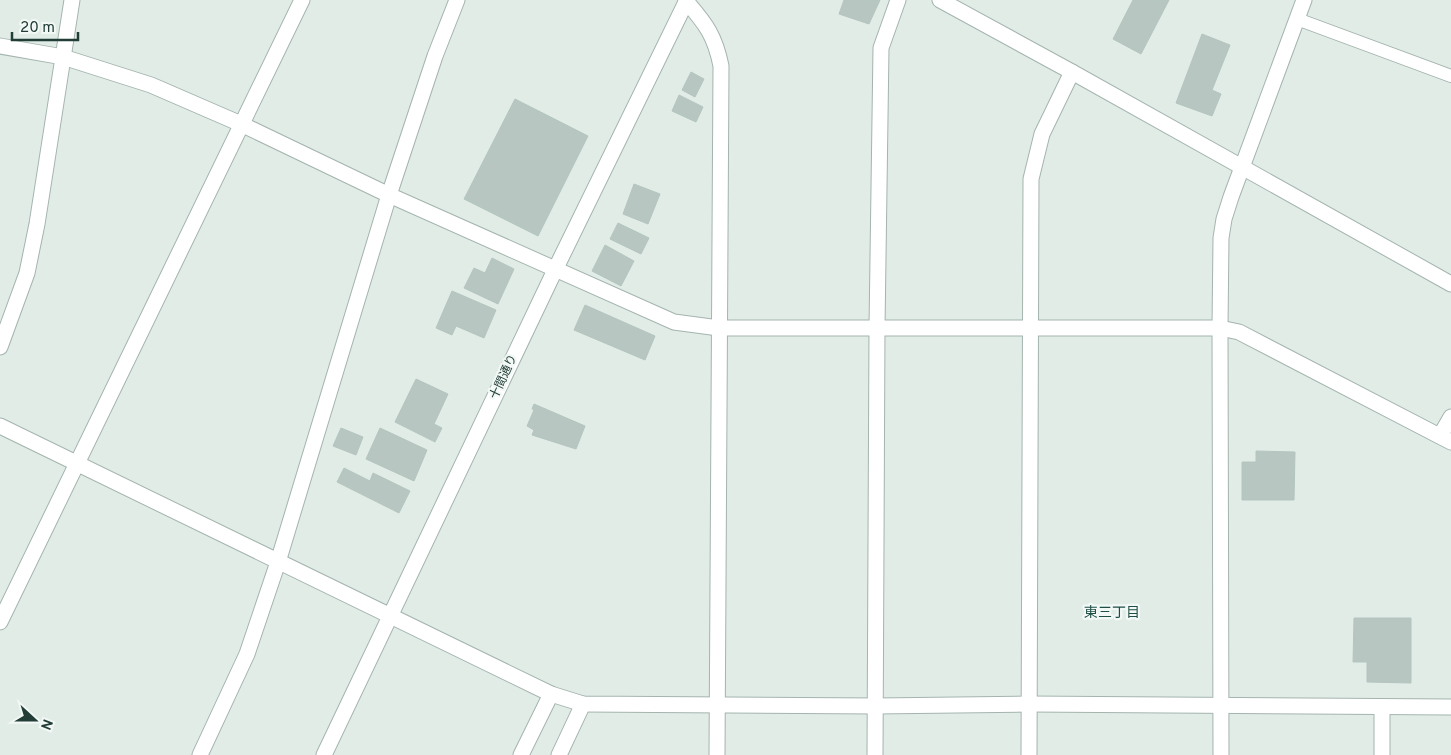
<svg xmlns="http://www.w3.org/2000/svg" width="1451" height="755" viewBox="0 0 1451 755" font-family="Overpass,'Noto Sans JP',sans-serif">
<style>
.building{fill:#b7c6c1;stroke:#b4c5bf}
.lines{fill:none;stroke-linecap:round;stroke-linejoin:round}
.service-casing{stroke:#a4b4ae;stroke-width:14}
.minor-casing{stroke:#a4b4ae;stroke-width:17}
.tertiary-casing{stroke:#a4b4ae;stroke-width:17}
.service{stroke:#fff;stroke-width:12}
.minor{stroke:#fff;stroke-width:15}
.tertiary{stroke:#fff;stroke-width:15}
.labels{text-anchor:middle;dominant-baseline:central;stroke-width:4.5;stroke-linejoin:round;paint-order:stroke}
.street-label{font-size:12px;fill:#223c36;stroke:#f2f8f5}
.neighbourhood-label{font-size:14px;fill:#1e4e45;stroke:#f2f8f5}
</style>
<rect width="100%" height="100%" fill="#e1ece7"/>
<g class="building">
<polygon points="844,0 880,0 869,24 839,14"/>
<polygon points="1133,0 1169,0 1141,54 1113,39"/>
<polygon points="1202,34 1230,45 1212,90 1221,94 1212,116 1176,103"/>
<polygon points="691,72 704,79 695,97 682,90"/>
<polygon points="679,95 703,107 696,122 672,111"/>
<polygon points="515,99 588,136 538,236 464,199"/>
<polygon points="634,184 660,194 648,224 623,214"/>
<polygon points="618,223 649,238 641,254 610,239"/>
<polygon points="605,245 634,261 621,286 592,271"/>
<polygon points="492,258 514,269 498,304 464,288 474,268 485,273"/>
<polygon points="452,291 496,310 484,338 456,326 452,335 436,328"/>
<polygon points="585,305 655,336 645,360 574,330"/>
<polygon points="416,379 448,394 434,424 442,428 435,442 395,422"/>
<polygon points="534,404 585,426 576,449 532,435 534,430 527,426 534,410 532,409"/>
<polygon points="341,428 363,437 356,455 333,446"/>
<polygon points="380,428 427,450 414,481 366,459"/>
<polygon points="1256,451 1295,452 1294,500 1242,500 1242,462 1256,462"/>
<polygon points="344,468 370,481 373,473 410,491 399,513 337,482"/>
<polygon points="1354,618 1411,618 1411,683 1367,682 1367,662 1353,662"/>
</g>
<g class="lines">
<defs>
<polyline id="service" points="1297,19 1451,76"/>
<g id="minor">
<polyline points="940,0 1072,72 1451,284"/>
<path d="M686,1C706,24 715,36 721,66L717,755"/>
<polyline points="0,46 63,57 151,85 241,124 389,195 674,322 719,328 1220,328 1239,332 1451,442"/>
<polyline points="0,347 27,273 37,224 72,0"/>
<polyline points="0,426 551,694 583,704 876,706 1029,704 1451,707"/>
<polyline points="1440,436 1451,417"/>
<polyline points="0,622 302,0"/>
<polyline points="200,755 247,654 278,562 389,195 435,56 457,0"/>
<polyline points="521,755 551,694"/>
<polyline points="559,755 583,704"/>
<polyline points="875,755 877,328 881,48 898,0"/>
<polyline points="1029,755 1031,179 1042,134 1072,72"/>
<polyline points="1221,755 1220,328 1221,238 1224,219 1231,197 1304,0"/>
<polyline points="1382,755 1382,707"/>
</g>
<polyline id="tertiary" points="324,755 555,270 687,0"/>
</defs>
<use href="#service" class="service-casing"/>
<use href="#minor" class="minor-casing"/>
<use href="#tertiary" class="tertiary-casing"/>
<use href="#service" class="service"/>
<use href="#minor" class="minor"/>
<use href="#tertiary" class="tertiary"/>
</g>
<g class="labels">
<g class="street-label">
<text transform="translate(504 377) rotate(-65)">十間通り</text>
</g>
<g class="neighbourhood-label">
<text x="1112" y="613">東三丁目</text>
</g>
</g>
<g transform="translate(35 720) rotate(111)" stroke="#f2f8f5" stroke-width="4" paint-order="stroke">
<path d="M0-4L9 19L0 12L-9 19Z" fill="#223c36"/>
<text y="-8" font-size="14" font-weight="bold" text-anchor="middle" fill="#223c36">N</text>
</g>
<path d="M12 32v8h66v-8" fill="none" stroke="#223c36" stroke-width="2.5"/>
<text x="20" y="32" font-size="15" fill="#223c36" stroke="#f2f8f5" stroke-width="4" paint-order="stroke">20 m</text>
</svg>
